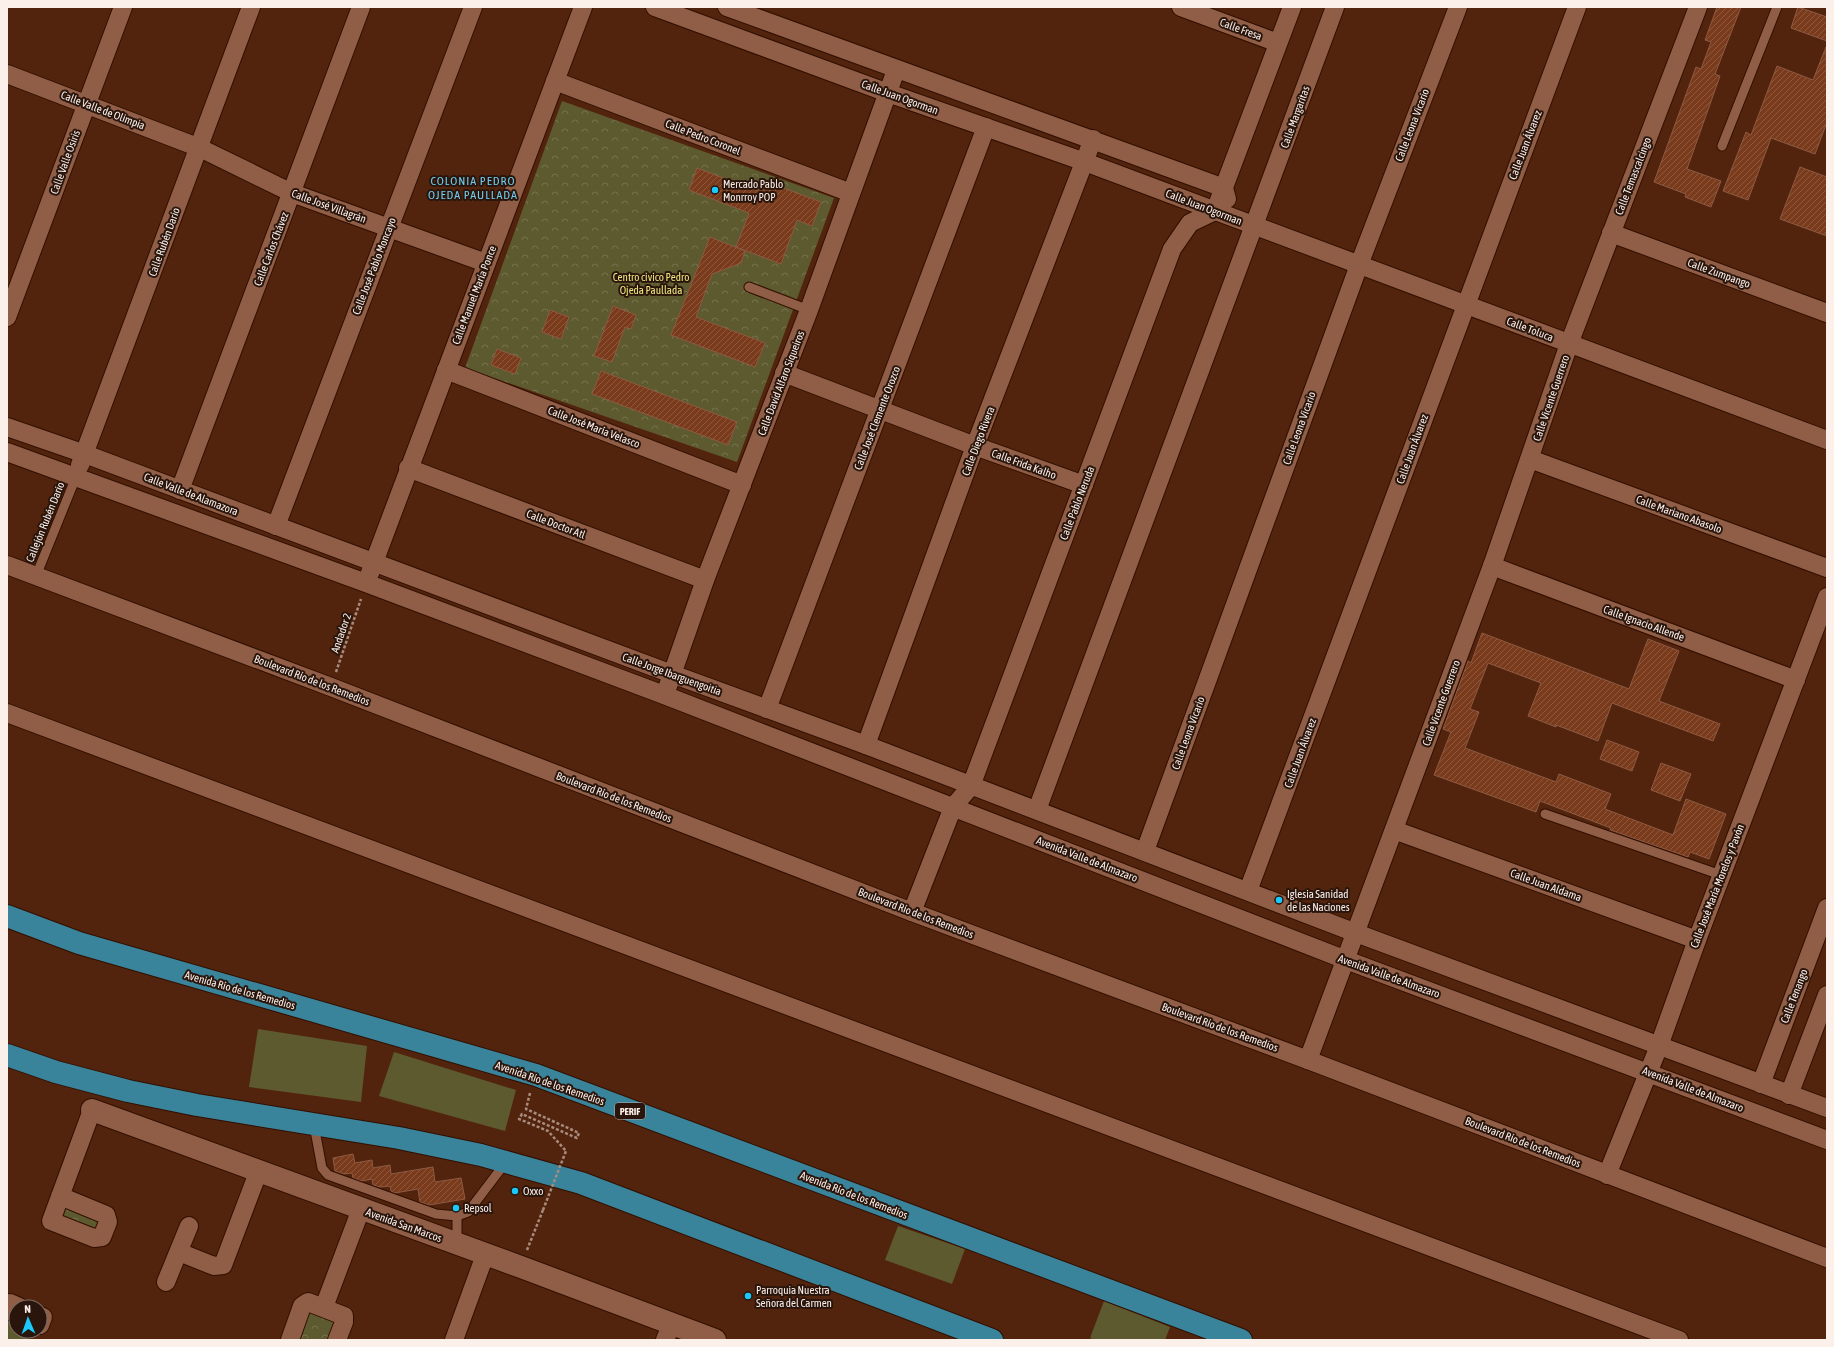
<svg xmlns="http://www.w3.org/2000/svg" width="1834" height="1347" viewBox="0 0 1834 1347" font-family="'Asap Condensed',sans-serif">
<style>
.grass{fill:#5d5a2f}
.park{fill:url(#park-crowns)}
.building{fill:url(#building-hatch);stroke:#8d5a43}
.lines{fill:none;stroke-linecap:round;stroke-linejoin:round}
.service-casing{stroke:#310f01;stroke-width:11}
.minor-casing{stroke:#310f01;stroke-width:20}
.tertiary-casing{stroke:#310f01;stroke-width:24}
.trunk-casing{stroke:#310f01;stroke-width:24}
.path{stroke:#a88c7e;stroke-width:2.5;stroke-dasharray:3 2;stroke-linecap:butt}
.service{stroke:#905d46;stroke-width:9}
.minor{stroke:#905d46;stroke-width:18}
.tertiary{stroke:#905d46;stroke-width:22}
.trunk{stroke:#3a849b;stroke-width:22}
.path-bridge{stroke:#a88c7e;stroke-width:2.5;stroke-dasharray:3 2;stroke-linecap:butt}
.poi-dot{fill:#1acafc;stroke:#29150b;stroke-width:1.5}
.labels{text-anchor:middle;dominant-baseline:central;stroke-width:4;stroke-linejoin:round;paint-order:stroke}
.shield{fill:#29150b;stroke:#bdaea8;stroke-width:1}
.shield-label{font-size:10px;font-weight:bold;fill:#fcf0eb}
.street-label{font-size:11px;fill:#fcf0eb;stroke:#29150b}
.poi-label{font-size:11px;fill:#fcf0eb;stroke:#29150b;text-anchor:start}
.park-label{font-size:11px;fill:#f0e97f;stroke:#29150b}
.neighbourhood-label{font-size:12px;letter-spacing:1px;fill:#71cdef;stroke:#29150b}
</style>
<defs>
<pattern id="park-crowns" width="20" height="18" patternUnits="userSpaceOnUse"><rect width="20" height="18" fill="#5d5a2f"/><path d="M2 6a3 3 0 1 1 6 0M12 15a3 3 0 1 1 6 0" fill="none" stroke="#75724d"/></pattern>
<pattern id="building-hatch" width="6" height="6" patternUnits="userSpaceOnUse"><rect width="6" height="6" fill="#7a3b1c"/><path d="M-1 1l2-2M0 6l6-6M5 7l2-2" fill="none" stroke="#8e583d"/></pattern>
</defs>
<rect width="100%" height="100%" fill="#52240d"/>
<g class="grass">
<polygon points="258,1029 367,1046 361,1102 249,1087"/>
<polygon points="394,1052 516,1090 505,1131 379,1096"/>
<polygon points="898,1226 965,1249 952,1284 885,1260"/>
<polygon points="1104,1301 1170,1327 1165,1340 1095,1340 1090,1338"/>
</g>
<g class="park">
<polygon points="562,101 834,198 737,462 465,368"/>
<polygon points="64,1207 99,1219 98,1229 95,1229 63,1216 61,1213"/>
<polygon points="308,1308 338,1320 330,1340 302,1340 296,1338"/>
<polygon points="12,1311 16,1312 16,1331 31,1331 27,1340 7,1340 7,1324"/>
</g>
<g class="building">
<polygon points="1717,7 1741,7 1715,74 1720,76 1687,169 1721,181 1711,207 1685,197 1686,194 1654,182 1696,67 1701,69 1711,42 1705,40"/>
<polygon points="1798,7 1827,17 1827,41 1791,28"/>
<polygon points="1826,47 1827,122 1815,154 1771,138 1748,200 1723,191 1746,132 1751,135 1777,66 1813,80"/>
<polygon points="1800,167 1827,177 1827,236 1780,219"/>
<polygon points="697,168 758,191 762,180 821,202 812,226 797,220 781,264 736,247 749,213 689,190"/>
<polygon points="710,237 745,251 741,263 712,274 696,317 765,343 755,367 671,335"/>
<polygon points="613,306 636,315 631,329 625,327 612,362 594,356"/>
<polygon points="550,310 569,317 561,339 542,332"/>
<polygon points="497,349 521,358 515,374 491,365"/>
<polygon points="601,371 737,422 728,445 592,394"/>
<polygon points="1482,633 1629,689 1648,639 1679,651 1659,701 1720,724 1713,741 1612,703 1598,741 1556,725 1556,727 1528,716 1541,683 1488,663 1470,709 1479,712 1465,748 1556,782 1559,774 1611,794 1605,809 1673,835 1686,799 1726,814 1709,859 1690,852 1688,857 1610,830 1611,828 1540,801 1536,812 1434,775 1451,732 1443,729 1468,661 1471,663"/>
<polygon points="1607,740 1639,752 1632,771 1600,759"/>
<polygon points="1661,763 1691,774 1680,801 1651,790"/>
<polygon points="353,1154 355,1163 372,1160 373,1168 390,1165 391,1174 433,1167 435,1182 461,1178 465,1199 429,1205 420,1202 418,1189 395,1193 391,1191 390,1186 380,1187 373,1185 372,1179 362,1181 353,1178 352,1173 344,1174 335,1171 333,1158"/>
</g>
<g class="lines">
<defs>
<g id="service">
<polyline points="1722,146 1777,7"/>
<polyline points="749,287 809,310"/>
<polyline points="36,576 76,477"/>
<polyline points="1545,814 1721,875"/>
<polyline points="314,1125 322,1168 328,1175 436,1214 457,1216 468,1212 506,1162"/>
<polyline points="457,1216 457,1243"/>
</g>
<g id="minor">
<polyline points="655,7 888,93 1085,162 1827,440"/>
<polyline points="727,7 1224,188 1227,199"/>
<polyline points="1181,7 1278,43"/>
<polyline points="7,74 200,148 292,193 486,263"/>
<polyline points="555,81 851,193"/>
<polyline points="1611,233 1827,313"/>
<polyline points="7,317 123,7"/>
<polyline points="446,370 742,485"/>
<polyline points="784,373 975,446 1084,485"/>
<polyline points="7,427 85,454 672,674 866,745 1356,933 1827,1108"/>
<polyline points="7,452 366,583 664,695 1346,960 1827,1140"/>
<polyline points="1530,459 1827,568"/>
<polyline points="80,465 251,7"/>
<polyline points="408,468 705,580"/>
<polyline points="180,490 361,7"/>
<polyline points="276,526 473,7"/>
<polyline points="7,565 331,687 912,912 1308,1060 1827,1258"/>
<polyline points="1492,566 1796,680"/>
<polyline points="370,573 583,7"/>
<polyline points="668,686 705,580 809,310 896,70"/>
<polyline points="767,709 986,127"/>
<polyline points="7,713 1679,1340"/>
<polyline points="866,745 975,446 1093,139"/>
<polyline points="1037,810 1335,7"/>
<polyline points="1394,830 1697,940"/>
<polyline points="1145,851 1359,265 1458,7"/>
<polyline points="1248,891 1577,7"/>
<polyline points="912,912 953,807 971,786 1172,249 1190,223 1215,211 1292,7"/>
<polyline points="1308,1060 1492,566 1569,344 1698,7"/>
<polyline points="1761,1084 1827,908"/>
<polyline points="1789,1095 1827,995"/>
<polyline points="1607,1175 1659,1046 1697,940 1827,597"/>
<polyline points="60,1196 106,1215 108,1222 102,1237 94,1238 51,1221 92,1110"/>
<polyline points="179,1252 214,1266 223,1265 259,1170"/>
<polyline points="166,1282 189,1226"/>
<polyline points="324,1307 361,1209"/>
<polyline points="7,1311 10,1303 19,1307"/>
<polyline points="40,1316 43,1317 40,1325"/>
<polyline points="290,1340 302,1306 308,1302 344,1316 344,1322 337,1340"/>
<polyline points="454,1340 485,1255"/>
<polyline points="665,1340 672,1323"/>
</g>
<polyline id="tertiary" points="92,1110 521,1267 715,1340"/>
<g id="trunk">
<polyline points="7,916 79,943 536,1075 1241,1340"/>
<polyline points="7,1055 56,1072 128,1091 197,1105 399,1138 481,1155 581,1183 992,1340"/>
</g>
</defs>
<use href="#service" class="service-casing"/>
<use href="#minor" class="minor-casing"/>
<use href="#tertiary" class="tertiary-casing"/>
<use href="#trunk" class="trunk-casing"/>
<g class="path">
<polyline points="336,672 361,599"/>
<polyline points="530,1093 526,1109 579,1133 577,1138 522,1114 519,1119 548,1131 566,1151"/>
<polyline points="527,1250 543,1210"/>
</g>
<use href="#service" class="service"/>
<use href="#minor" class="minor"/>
<use href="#tertiary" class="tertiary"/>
<use href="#trunk" class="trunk"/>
<polyline class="path-bridge" points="543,1210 566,1151"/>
</g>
<g class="poi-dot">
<circle cx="715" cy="190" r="4"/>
<circle cx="1279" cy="900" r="4"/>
<circle cx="515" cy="1191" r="4"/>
<circle cx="456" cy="1208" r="4"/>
<circle cx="748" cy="1296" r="4"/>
</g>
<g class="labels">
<rect class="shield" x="615" y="1103" width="30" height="16" rx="3"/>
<g class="shield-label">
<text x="630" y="1111">PERIF</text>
</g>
<g class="street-label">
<text transform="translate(1241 29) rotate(20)">Calle Fresa</text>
<text transform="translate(900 97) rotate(20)">Calle Juan Ogorman</text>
<text transform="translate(103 110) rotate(21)">Calle Valle de Olimpia</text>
<text transform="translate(1295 117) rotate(-70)">Calle Margaritas</text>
<text transform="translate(1412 125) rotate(-69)">Calle Leona Vicario</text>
<text transform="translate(703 137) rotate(21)">Calle Pedro Coronel</text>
<text transform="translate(1525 145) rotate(-69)">Calle Juan Álvarez</text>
<text transform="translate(65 162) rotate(-70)">Calle Valle Osiris</text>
<text transform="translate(1633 176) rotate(-69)">Calle Temascalcingo</text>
<text transform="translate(329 206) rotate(20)">Calle José Villagrán</text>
<text transform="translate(1204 207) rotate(21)">Calle Juan Ogorman</text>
<text transform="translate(164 242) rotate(-70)">Calle Rubén Dario</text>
<text transform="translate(271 249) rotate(-69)">Calle Carlos Chávez</text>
<text transform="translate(374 266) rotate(-69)">Calle José Pablo Moncayo</text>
<text transform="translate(1719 273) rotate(20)">Calle Zumpango</text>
<text transform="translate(474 295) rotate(-69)">Calle Manuel María Ponce</text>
<text transform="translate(1530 329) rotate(21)">Calle Toluca</text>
<text transform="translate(781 383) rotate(-69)">Calle David Alfaro Siqueiros</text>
<text transform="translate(1551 398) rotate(-71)">Calle Vicente Guerrero</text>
<text transform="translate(877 418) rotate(-69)">Calle José Clemente Orozco</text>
<text transform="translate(594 427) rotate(21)">Calle José María Velasco</text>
<text transform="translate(1299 428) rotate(-70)">Calle Leona Vicario</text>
<text transform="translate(978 441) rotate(-69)">Calle Diego Rivera</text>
<text transform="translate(1412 449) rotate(-70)">Calle Juan Álvarez</text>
<text transform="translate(1024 464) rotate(20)">Calle Frida Kalho</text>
<text transform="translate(191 494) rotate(21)">Calle Valle de Alamazora</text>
<text transform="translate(1077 503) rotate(-69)">Calle Pablo Neruda</text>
<text transform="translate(1679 514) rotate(20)">Calle Mariano Abasolo</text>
<text transform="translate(45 522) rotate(-68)">Callejón Rubén Dario</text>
<text transform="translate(556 524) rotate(21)">Calle Doctor Atl</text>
<text transform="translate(1644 623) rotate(20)">Calle Ignacio Allende</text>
<text transform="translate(341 633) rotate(-71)">Andador 2</text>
<text transform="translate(672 674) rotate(20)">Calle Jorge Ibarguengoitia</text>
<text transform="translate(312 680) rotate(21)">Boulevard Río de los Remedios</text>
<text transform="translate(1441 703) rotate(-70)">Calle Vicente Guerrero</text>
<text transform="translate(1188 733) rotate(-70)">Calle Leona Vicario</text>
<text transform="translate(1300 753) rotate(-70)">Calle Juan Álvarez</text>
<text transform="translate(614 797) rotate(21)">Boulevard Río de los Remedios</text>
<text transform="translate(1087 859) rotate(21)">Avenida Valle de Almazaro</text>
<text transform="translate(1546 885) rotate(20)">Calle Juan Aldama</text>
<text transform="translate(1717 886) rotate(-69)">Calle José María Morelos y Pavón</text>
<text transform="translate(916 913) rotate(21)">Boulevard Río de los Remedios</text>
<text transform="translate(1389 976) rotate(20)">Avenida Valle de Almazaro</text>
<text transform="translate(240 990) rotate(16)">Avenida Río de los Remedios</text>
<text transform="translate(1794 996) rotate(-69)">Calle Tenango</text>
<text transform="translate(1220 1027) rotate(20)">Boulevard Río de los Remedios</text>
<text transform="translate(550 1083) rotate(19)">Avenida Río de los Remedios</text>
<text transform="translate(1693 1089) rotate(21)">Avenida Valle de Almazaro</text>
<text transform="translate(1523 1142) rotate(21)">Boulevard Río de los Remedios</text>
<text transform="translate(854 1195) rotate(21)">Avenida Río de los Remedios</text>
<text transform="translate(404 1225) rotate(20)">Avenida San Marcos</text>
</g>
<g class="poi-label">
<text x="723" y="184">Mercado Pablo<tspan x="723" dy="13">Monrroy POP</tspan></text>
<text x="1287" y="894">Iglesia Sanidad<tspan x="1287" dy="13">de las Naciones</tspan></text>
<text x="523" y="1191">Oxxo</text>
<text x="464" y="1208">Repsol</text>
<text x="756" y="1290">Parroquia Nuestra<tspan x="756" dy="13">Señora del Carmen</tspan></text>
</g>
<g class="park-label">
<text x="651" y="277">Centro civico Pedro<tspan x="651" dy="13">Ojeda Paullada</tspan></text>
</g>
<g class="neighbourhood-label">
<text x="473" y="181">COLONIA PEDRO<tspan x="473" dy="14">OJEDA PAULLADA</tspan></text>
</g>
</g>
<rect width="1834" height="1347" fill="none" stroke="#fcf0eb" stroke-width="16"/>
<g transform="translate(28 1319) rotate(358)"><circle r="19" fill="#29150b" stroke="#7d6d65"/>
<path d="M0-3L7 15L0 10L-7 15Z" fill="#1acafc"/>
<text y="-6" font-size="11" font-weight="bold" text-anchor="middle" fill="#fcf0eb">N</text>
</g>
</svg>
